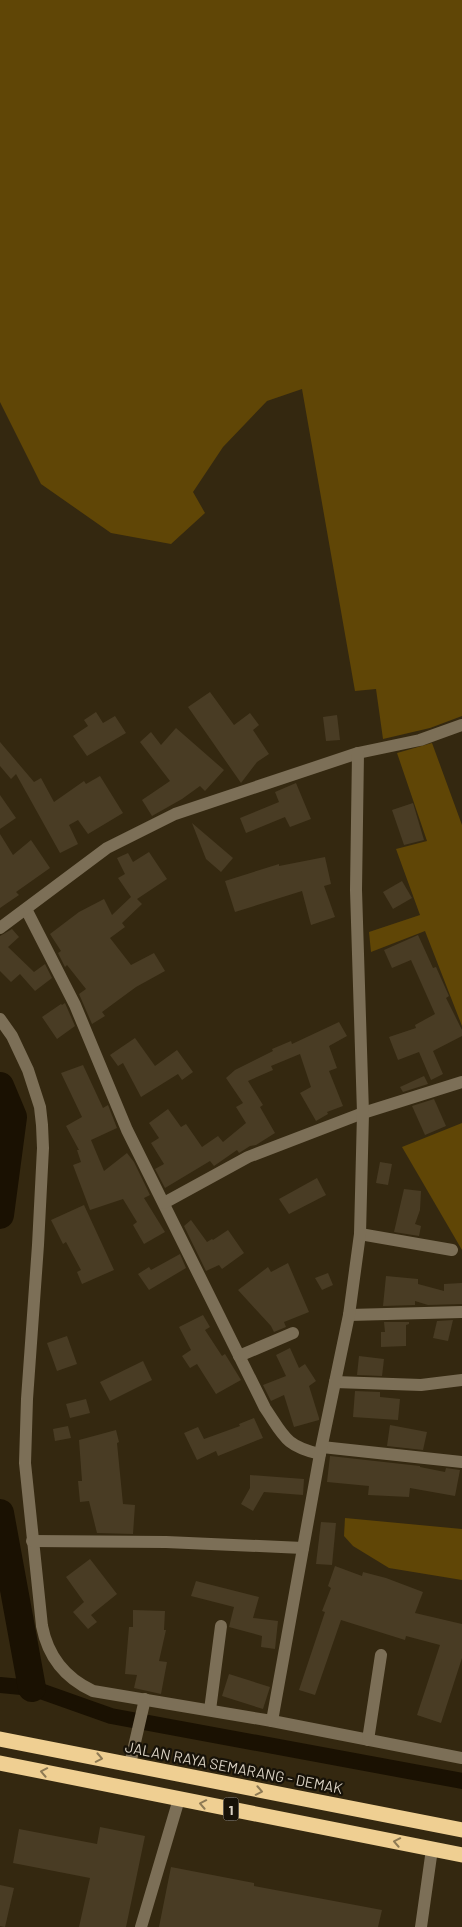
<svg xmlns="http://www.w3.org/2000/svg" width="462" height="1927" viewBox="0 0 462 1927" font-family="Barlow,sans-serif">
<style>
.green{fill:#604606}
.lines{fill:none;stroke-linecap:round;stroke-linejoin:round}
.canal{stroke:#1a1102;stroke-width:16}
.river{stroke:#1a1102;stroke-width:28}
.building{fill:#493c24}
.minor{stroke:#7c6f57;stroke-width:12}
.highway{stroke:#efcf92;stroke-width:15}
.oneway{stroke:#8e7a54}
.labels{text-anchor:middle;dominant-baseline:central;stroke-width:4.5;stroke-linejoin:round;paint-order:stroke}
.shield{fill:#171208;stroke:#a0988c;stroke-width:1}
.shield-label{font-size:14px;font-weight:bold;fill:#dad2c4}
.street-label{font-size:15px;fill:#dad2c4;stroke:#171208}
</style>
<rect width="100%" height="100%" fill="#342810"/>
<g class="green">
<polygon points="0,0 462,0 462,716 430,728 383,739 376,689 355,691 302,389 267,401 223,447 193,492 205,513 171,544 111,533 41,484 0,402"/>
<polygon points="432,743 462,825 462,1026 425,931 371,952 369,932 420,915 396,849 427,841 397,753"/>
<polygon points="462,1123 462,1250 402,1147"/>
<polygon points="345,1518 462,1529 462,1580 389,1568 353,1546 344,1536"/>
</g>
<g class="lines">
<polyline class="canal" points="0,1685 32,1688 111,1716 462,1781"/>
<g class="river">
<polyline points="0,1086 13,1117 0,1215"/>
<polyline points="0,1513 32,1688"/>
</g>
</g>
<g class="building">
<polygon points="210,692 234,725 250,713 259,725 253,730 269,754 257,762 241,783 188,707"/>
<polygon points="96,712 103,723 115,716 126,733 87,756 73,736 88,726 84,720"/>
<polygon points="337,715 340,740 326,741 323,717"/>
<polygon points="176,728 224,770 205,791 200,786 182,799 152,816 142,800 170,781 140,742 151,732 161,745"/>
<polygon points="0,742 34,782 41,778 54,802 84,781 86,784 100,776 123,813 88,834 78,820 69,825 78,844 60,853 16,774 11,779 0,766"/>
<polygon points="296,783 311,819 290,827 285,817 246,833 240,818 279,802 275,792"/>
<polygon points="0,795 16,818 0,829"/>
<polygon points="413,803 424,840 404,845 392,810"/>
<polygon points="192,823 233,858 221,872 206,859"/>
<polygon points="0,834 13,855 31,840 50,868 16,892 19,895 0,908"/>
<polygon points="149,852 167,879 137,899 142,904 122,923 125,927 110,938 131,965 154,953 165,971 136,987 102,1012 105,1016 92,1024 79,994 86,989 67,965 65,967 58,953 61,951 50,934 79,912 104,899 112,915 131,897 118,878 125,874 117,858 128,853 133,862"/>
<polygon points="325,857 331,884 324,886 335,917 311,925 302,891 235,912 225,881 279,864 279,866"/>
<polygon points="402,881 412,898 393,909 383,892"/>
<polygon points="12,929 19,937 8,947 34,972 45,964 52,978 35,991 20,974 11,982 0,971 0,936"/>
<polygon points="418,935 433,968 436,967 449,996 446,998 462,1030 462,1036 433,1051 443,1074 431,1080 419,1052 398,1060 389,1037 416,1028 415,1025 435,1014 411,960 392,968 384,950"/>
<polygon points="65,1003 75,1026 57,1039 42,1017 61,1004 62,1005"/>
<polygon points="339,1022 347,1036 329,1046 337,1068 329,1071 343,1106 327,1112 328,1114 316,1121 300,1093 311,1087 300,1054 271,1066 273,1070 248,1081 263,1105 260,1107 275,1133 256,1145 250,1146 239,1153 237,1150 214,1166 210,1161 165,1188 155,1169 164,1164 151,1143 159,1138 149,1123 168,1109 181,1127 186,1124 202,1147 218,1136 223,1142 246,1123 236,1107 243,1103 226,1078 235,1070 273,1051 272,1049 291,1041 292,1044"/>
<polygon points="135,1038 155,1066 177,1050 193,1072 182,1080 178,1074 141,1097 123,1063 118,1066 110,1055"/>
<polygon points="83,1065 103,1108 108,1105 117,1128 91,1140 104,1171 127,1153 134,1162 150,1195 144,1198 165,1232 144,1244 133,1225 137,1222 123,1199 90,1210 73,1165 81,1162 77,1150 79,1150 66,1126 82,1117 61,1073"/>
<polygon points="424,1076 428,1084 403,1092 400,1087"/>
<polygon points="434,1099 446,1126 425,1135 412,1106"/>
<polygon points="380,1162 392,1164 388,1185 376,1183"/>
<polygon points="317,1178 326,1195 289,1214 279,1199"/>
<polygon points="404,1189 421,1191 420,1210 415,1224 421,1226 419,1236 394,1232"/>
<polygon points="84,1205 114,1270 82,1284 77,1272 81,1270 66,1242 63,1244 51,1220"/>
<polygon points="191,1220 207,1242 212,1239 213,1240 228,1230 244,1253 222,1269 219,1265 206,1271 184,1226"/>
<polygon points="180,1254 186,1268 149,1290 138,1274 149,1267 151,1270"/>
<polygon points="288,1263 309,1312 284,1322 286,1327 274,1332 271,1326 238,1290 268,1267 271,1272"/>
<polygon points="328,1273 333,1285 322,1290 315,1278"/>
<polygon points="386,1276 418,1279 418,1284 444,1291 444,1284 462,1283 462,1304 428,1305 415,1301 415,1305 383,1306"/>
<polygon points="203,1315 210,1327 205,1330 222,1356 225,1354 241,1380 216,1394 197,1364 190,1368 182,1356 191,1350 179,1327"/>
<polygon points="453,1320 448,1341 433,1338 437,1321"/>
<polygon points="384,1322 409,1322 409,1324 406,1325 406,1346 381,1347 381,1332 385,1332"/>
<polygon points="67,1336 77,1364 57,1371 47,1343"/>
<polygon points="290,1348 299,1368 305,1364 316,1381 309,1386 319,1418 319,1420 294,1427 284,1395 271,1401 263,1385 286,1376 276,1355"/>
<polygon points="359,1356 384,1359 382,1376 357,1375"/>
<polygon points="143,1361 152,1380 110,1401 100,1382"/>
<polygon points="355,1391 380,1392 380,1397 400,1399 398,1420 353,1417"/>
<polygon points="86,1399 90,1413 70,1418 66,1404"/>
<polygon points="254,1418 263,1438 218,1456 216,1451 197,1460 184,1433 198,1427 204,1439 240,1426 239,1424"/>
<polygon points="390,1425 427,1432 423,1450 387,1446"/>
<polygon points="68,1426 71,1438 55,1441 53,1429"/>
<polygon points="116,1430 119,1442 117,1443 123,1504 135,1505 133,1534 97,1533 89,1501 80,1502 78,1481 82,1481 79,1440"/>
<polygon points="330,1456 420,1466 420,1467 445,1472 446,1468 460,1470 455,1496 410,1488 409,1497 368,1495 369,1486 327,1482"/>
<polygon points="250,1475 304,1479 303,1495 264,1492 253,1511 241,1504 250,1488"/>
<polygon points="321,1522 336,1523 332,1565 316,1564"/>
<polygon points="90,1559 117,1594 91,1615 97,1622 88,1629 73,1612 84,1602 66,1577"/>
<polygon points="335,1566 362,1576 363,1572 386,1578 423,1592 415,1613 462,1624 462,1658 441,1723 417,1715 440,1645 406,1636 405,1640 341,1620 315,1695 299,1690 325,1612 322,1611 331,1588 328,1586"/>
<polygon points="196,1581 259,1597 253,1618 278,1621 275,1649 261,1647 262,1636 229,1627 234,1607 191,1596"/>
<polygon points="133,1610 165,1611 164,1630 166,1630 159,1661 167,1662 161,1694 134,1688 137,1675 125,1674 129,1627 133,1627"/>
<polygon points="229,1674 270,1687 263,1709 222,1696"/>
<polygon points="100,1827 145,1836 126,1927 79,1927 90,1878 13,1863 19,1829 97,1844"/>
<polygon points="171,1867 254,1883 254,1886 382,1910 378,1927 159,1927"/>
<polygon points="0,1885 14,1888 5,1927 0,1926"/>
</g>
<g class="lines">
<g class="minor">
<path d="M26,909L75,1005L127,1130L265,1408C284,1436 285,1446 320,1454"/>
<polyline points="0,928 107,848 175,814 358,753 420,740 462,725"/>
<path d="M0,1019L12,1036L28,1070L40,1107L42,1125L43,1148L38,1245L27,1399L25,1463L42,1626C48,1657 65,1678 93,1691L272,1721L462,1758"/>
<polyline points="164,1203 248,1157 363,1113 462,1082"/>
<polyline points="360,1234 452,1250"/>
<polyline points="349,1315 462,1312"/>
<polyline points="239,1356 293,1333"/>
<polyline points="335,1382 421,1385 462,1380"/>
<polyline points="322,1447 462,1462"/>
<polyline points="32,1541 166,1542 303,1548"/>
<polyline points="210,1710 221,1626"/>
<polyline points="272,1721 320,1454 349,1315 360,1234 363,1113 356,890 358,753"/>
<polyline points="368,1740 381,1655"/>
<polyline points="130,1764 145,1699"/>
<polyline points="141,1927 179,1799"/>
<polyline points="421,1927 432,1849"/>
</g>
<g class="highway">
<polyline points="0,1739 462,1830"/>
<polyline points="0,1763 462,1855"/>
</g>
</g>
<defs><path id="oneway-chevron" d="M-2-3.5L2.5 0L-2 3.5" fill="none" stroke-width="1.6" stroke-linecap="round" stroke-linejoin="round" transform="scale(1.25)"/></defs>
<g class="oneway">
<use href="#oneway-chevron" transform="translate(99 1758) rotate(11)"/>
<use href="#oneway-chevron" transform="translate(44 1772) rotate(-169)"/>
<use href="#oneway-chevron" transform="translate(259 1791) rotate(11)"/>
<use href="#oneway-chevron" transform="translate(203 1804) rotate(-169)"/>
<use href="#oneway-chevron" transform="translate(397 1842) rotate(-169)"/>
</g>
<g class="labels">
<rect class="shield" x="223.5" y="1797.5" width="15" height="23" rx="4"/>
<g class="shield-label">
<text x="231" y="1809">1</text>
</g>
<g class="street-label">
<text transform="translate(234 1767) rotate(11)">JALAN RAYA SEMARANG - DEMAK</text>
</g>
</g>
</svg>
